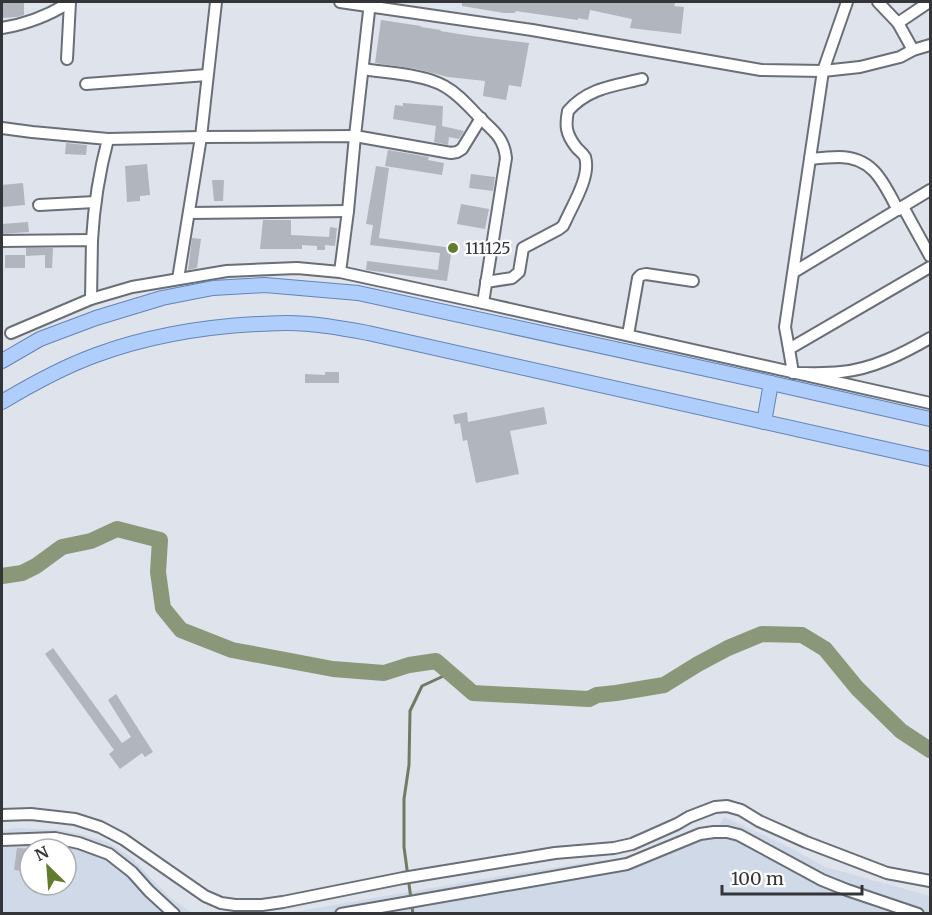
<svg xmlns="http://www.w3.org/2000/svg" width="932" height="915" viewBox="0 0 932 915" font-family="Merriweather,serif">
<style>
.built{fill:#cfd9e8;fill-rule:evenodd}
.lines{fill:none;stroke-linecap:round;stroke-linejoin:round}
.stream{stroke:#707a65;stroke-width:3}
.river{stroke:#8a9778;stroke-width:16}
.building{fill:#b0b5be}
.minor-casing{stroke:#6a6f77;stroke-width:14}
.major-casing{stroke:#6284b5;stroke-width:16}
.minor{stroke:#fff;stroke-width:10}
.major{stroke:#b0cefb;stroke-width:14}
.poi-dot{fill:#627c2f;stroke:#fff;stroke-width:2}
.labels{text-anchor:middle;dominant-baseline:central;stroke-width:4.5;stroke-linejoin:round;paint-order:stroke}
.poi-label{font-size:16px;fill:#333538;stroke:#fff;text-anchor:start}
</style>
<rect width="100%" height="100%" fill="#dee3ec"/>
<g class="built">
<polygon points="724,817 793,849 825,867 930,896 930,914 283,914 500,876 601,860 608,863 719,825"/>
<path d="M16,828L59,830L80,834L107,842L131,857L169,897L192,913L2,914V830ZM30,849H66V885H30Z"/>
</g>
<g class="lines">
<polyline class="stream" points="413,914 404,847 404,799 409,765 410,711 422,686 450,673"/>
<polyline class="river" points="2,576 22,573 36,566 62,547 91,541 117,529 160,540 158,572 163,608 181,630 232,650 333,669 384,673 409,665 436,661 473,693 589,699 597,695 616,693 664,685 698,664 728,648 762,634 802,635 825,649 857,688 901,731 930,750"/>
</g>
<g class="building">
<polygon points="2,2 24,2 24,15 17,17 2,18"/>
<polygon points="462,2 662,2 675,3 674,6 684,7 681,34 630,28 632,19 590,10 588,20 578,18 578,20 516,11 515,13 504,13 462,6"/>
<polygon points="381,20 421,26 421,27 441,30 440,31 472,36 529,43 521,87 509,85 506,100 483,96 485,81 448,77 417,69 375,63"/>
<polygon points="403,103 443,106 442,126 464,131 459,139 449,137 448,145 434,142 436,126 393,119 395,105 403,106"/>
<polygon points="66,143 87,145 86,155 65,154"/>
<polygon points="388,150 429,157 428,160 444,163 442,175 385,166"/>
<polygon points="147,164 150,195 140,196 140,201 127,202 125,166"/>
<polygon points="376,166 389,168 379,238 452,248 447,281 366,270 367,261 438,270 440,253 370,245 373,225 366,224"/>
<polygon points="471,174 495,177 493,191 469,188"/>
<polygon points="212,180 224,180 223,201 214,201"/>
<polygon points="23,183 25,205 2,207 2,185"/>
<polygon points="461,204 489,209 485,229 457,224"/>
<polygon points="263,220 291,220 291,235 329,237 330,227 337,228 335,246 325,245 325,250 317,250 317,246 302,245 302,249 260,249"/>
<polygon points="28,222 29,232 2,234 2,224"/>
<polygon points="192,238 201,239 197,268 188,270"/>
<polygon points="26,248 53,248 52,268 45,268 45,255 26,256"/>
<rect x="5" y="255" width="20" height="13"/>
<polygon points="325,372 339,372 339,383 305,383 305,374 325,375"/>
<polygon points="544,407 547,424 510,431 519,474 476,483 467,440 463,441 460,423 455,424 453,415 467,412 468,422"/>
<polygon points="53,648 122,743 131,737 108,700 116,694 153,752 145,757 142,753 120,769 109,754 114,750 45,654"/>
<polygon points="17,848 30,849 30,872 14,870"/>
</g>
<g class="lines">
<defs>
<g id="minor">
<polyline points="340,2 532,30 761,70 823,71 860,67 900,57 913,50 930,45"/>
<polyline points="370,2 355,136 451,153 457,152 462,149 481,118"/>
<polyline points="878,2 898,23 913,50"/>
<polyline points="898,23 929,2"/>
<path d="M2,28C27,24 48,16 70,2"/>
<polyline points="67,59 70,2"/>
<path d="M363,69C386,73 424,74 444,86C459,94 470,108 482,120C495,132 504,139 506,158L483,303"/>
<polyline points="86,84 207,75"/>
<path d="M2,128L32,132L108,139C99,173 94,205 92,240"/>
<polyline points="108,139 201,137 355,136 348,211 340,272"/>
<path d="M810,159C820,158 830,157 839,157C874,157 884,184 898,210"/>
<polyline points="39,205 95,202"/>
<polyline points="903,207 930,256"/>
<polyline points="189,213 348,211"/>
<polyline points="2,241 92,240 91,299"/>
<path d="M930,267L789,349L793,373C809,373 826,374 841,372C873,369 904,353 930,338"/>
<polyline points="794,272 930,190"/>
<polyline points="178,279 201,137 216,2"/>
<path d="M486,282L512,278L519,272L523,248L559,229L563,226L566,220C573,204 591,176 585,157C583,153 579,151 576,147C566,134 565,126 568,111C588,88 613,86 642,79"/>
<polyline points="11,333 91,299 132,287 227,271 297,268 340,272 483,303 930,403"/>
<polyline points="628,335 638,278 641,275 646,274 693,281"/>
<polyline points="789,349 785,327 823,71 847,2"/>
<polyline points="2,815 31,814 75,819 100,827 123,839 205,896 221,903 235,905 262,905 283,902 403,878 555,853 614,848 632,844 677,824 689,817 715,807 727,806 741,810 759,821 806,842 887,873 930,881"/>
<polyline points="2,840 55,838 79,843 109,854 132,872 149,891 174,914"/>
<polyline points="341,914 627,864 700,834 714,832 727,832 739,835 822,880 847,890 918,914"/>
</g>
<g id="major">
<polyline points="2,361 40,339 96,318 162,298 213,288 265,285 358,293 771,383 930,419"/>
<path d="M2,402C32,384 63,367 96,355C156,333 223,324 286,323C314,323 341,328 368,333L930,459"/>
<polyline points="764,422 771,383"/>
</g>
</defs>
<use href="#minor" class="minor-casing"/>
<use href="#major" class="major-casing"/>
<use href="#minor" class="minor"/>
<use href="#major" class="major"/>
</g>
<circle class="poi-dot" cx="453" cy="248" r="6"/>
<g class="labels">
<g class="poi-label">
<text x="465" y="248">111125</text>
</g>
</g>
<rect width="932" height="915" fill="none" stroke="#333538" stroke-width="6"/>
<g transform="translate(48 867) rotate(335)"><circle r="28" fill="#ffffff" stroke="#adaeaf" stroke-width="1.5"/>
<path d="M0-4.5L10 22L0 15L-10 22Z" fill="#627c2f"/>
<text y="-9" font-size="16" font-weight="bold" text-anchor="middle" fill="#333538">N</text>
</g>
<path d="M722 885v9h140v-9" fill="none" stroke="#333538" stroke-width="3"/>
<text x="731" y="885" font-size="18" fill="#333538" stroke="#ffffff" stroke-width="4.5" paint-order="stroke">100 m</text>
</svg>
